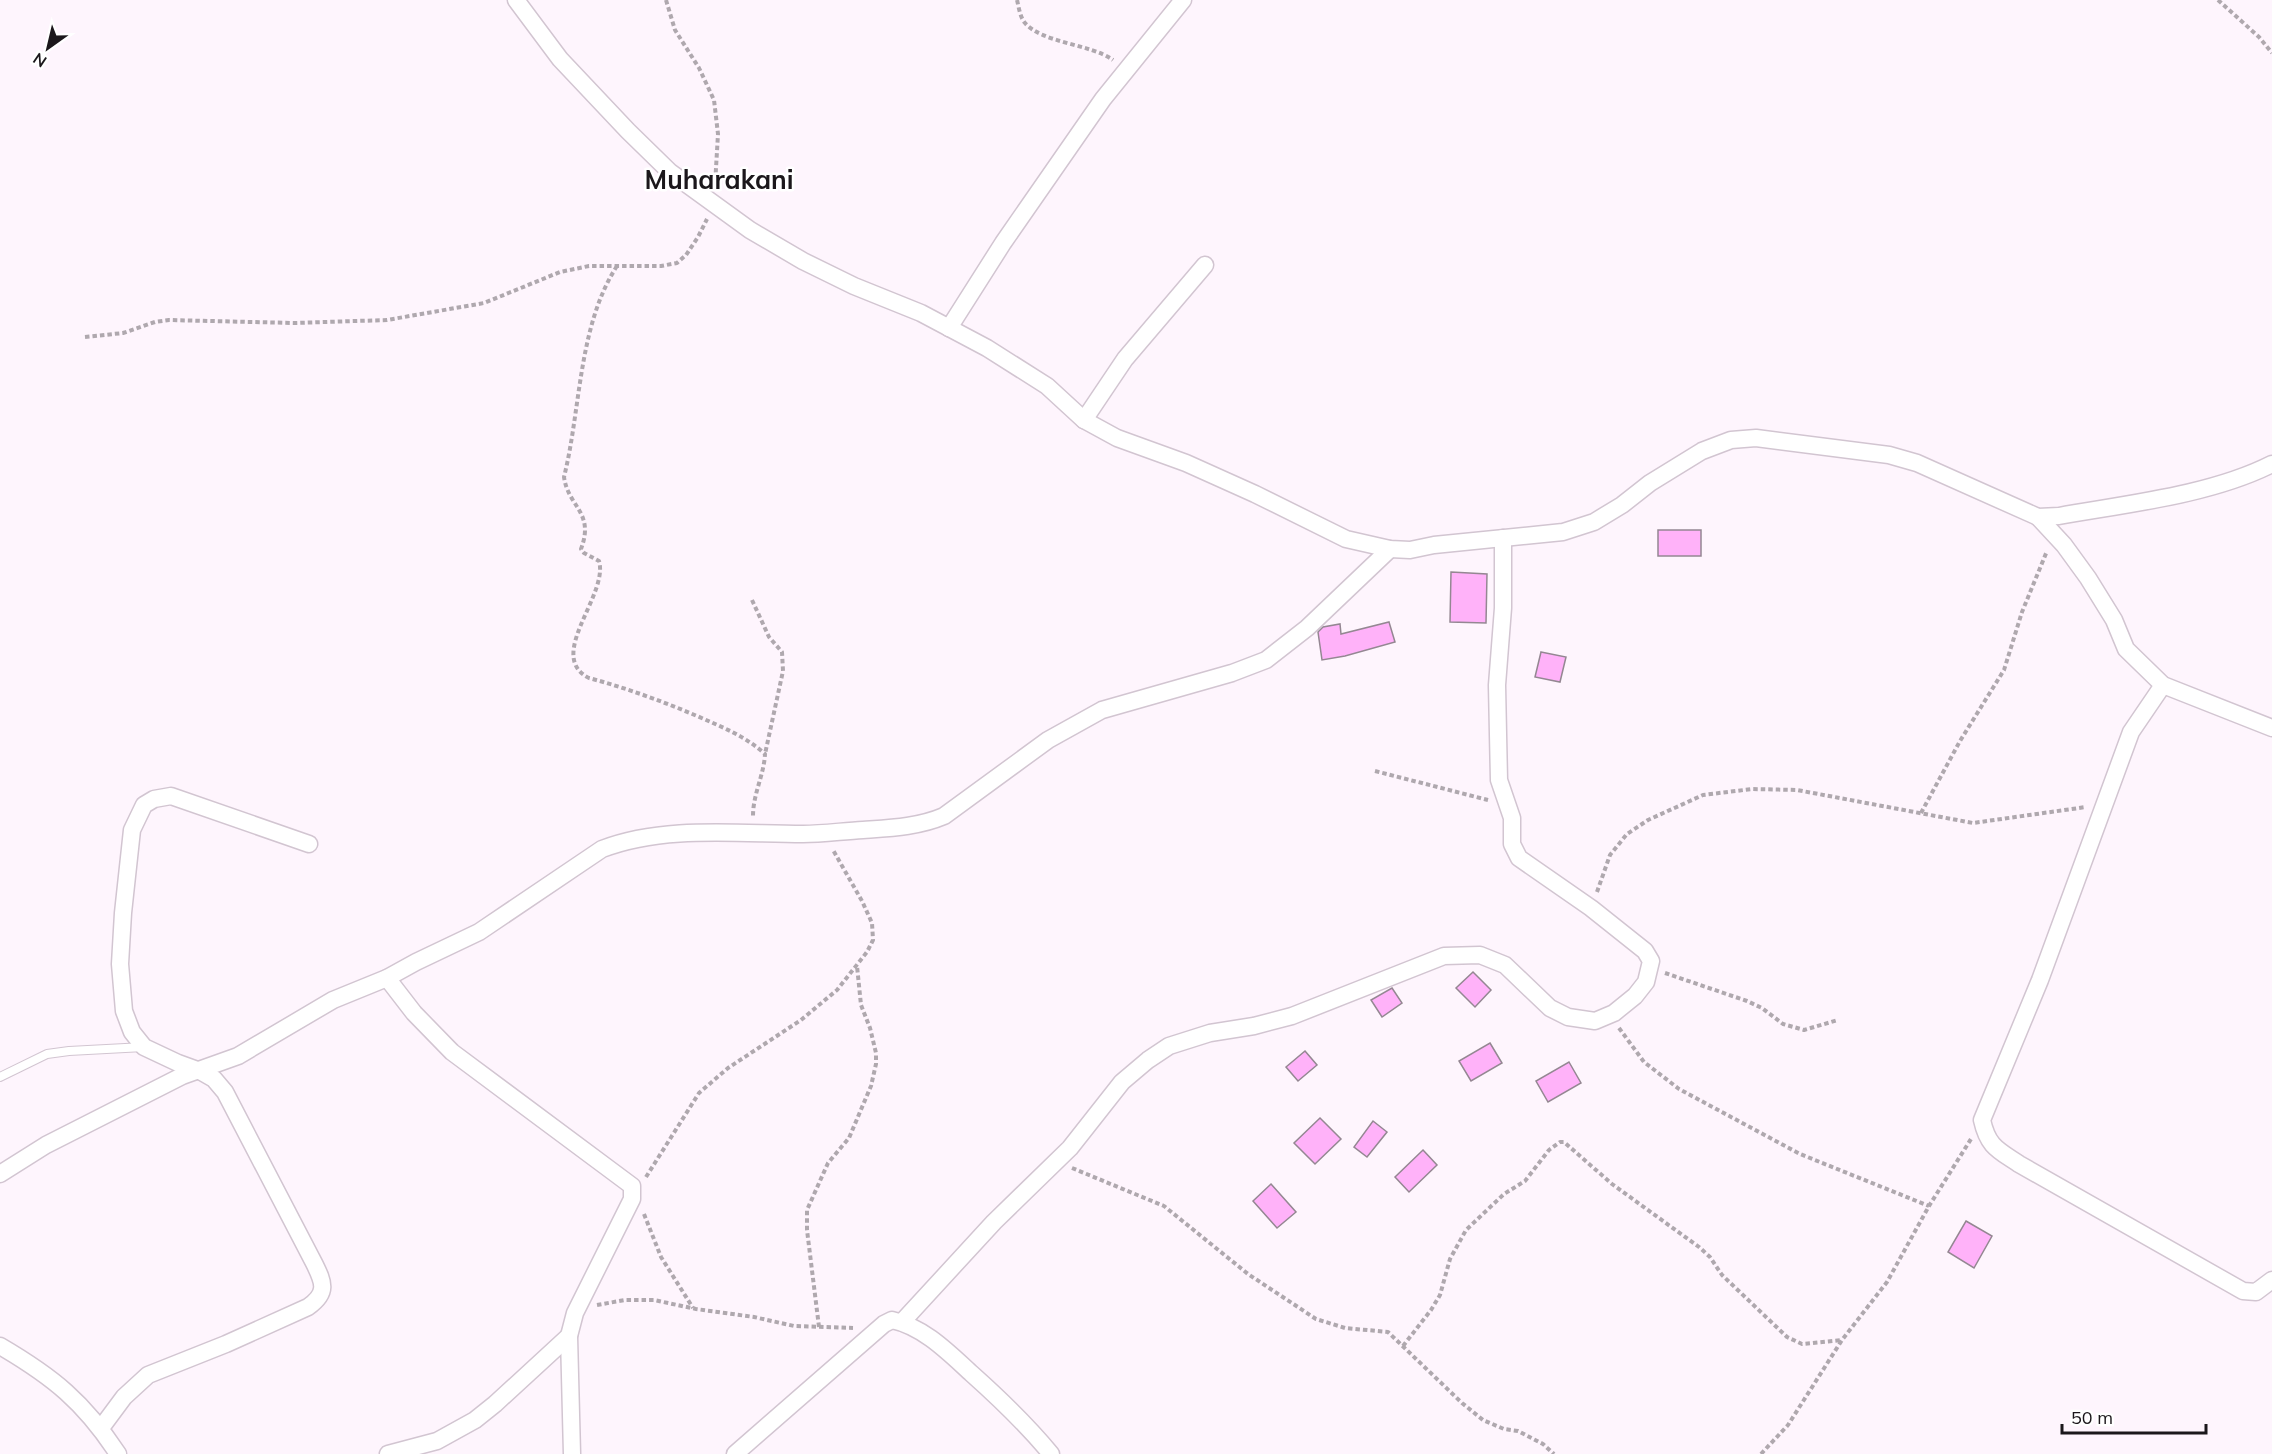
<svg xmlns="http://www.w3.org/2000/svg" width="2272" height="1454" viewBox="0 0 2272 1454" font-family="Mulish,sans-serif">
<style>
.building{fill:#ffb2f9;stroke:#948792;stroke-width:1.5}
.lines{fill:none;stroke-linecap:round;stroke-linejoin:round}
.lane-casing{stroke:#d2c5d1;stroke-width:10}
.street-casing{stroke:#d2c5d1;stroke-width:19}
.path{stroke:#afa8ae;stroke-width:4;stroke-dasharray:4.5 3;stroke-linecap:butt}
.lane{stroke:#fff;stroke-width:8}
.street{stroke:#fff;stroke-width:16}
.labels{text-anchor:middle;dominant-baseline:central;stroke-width:5;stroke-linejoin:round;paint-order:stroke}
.quarter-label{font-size:26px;font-weight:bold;fill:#1b171b;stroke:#fff}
</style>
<rect width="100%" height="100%" fill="#fef5fd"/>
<g class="building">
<rect x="1658" y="530" width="43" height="26"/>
<polygon points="1451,572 1487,574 1486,623 1450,622"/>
<polygon points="1389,622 1395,642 1345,656 1322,660 1318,632 1323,627 1340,624 1341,634"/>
<polygon points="1541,652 1566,657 1560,682 1535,677"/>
<polygon points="1473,972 1491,990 1475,1007 1456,988"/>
<polygon points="1392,988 1402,1003 1382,1017 1371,1000"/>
<polygon points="1490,1043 1502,1063 1471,1081 1459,1061"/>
<polygon points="1305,1051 1317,1065 1298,1081 1286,1067"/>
<polygon points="1569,1062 1581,1083 1548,1102 1536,1081"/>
<polygon points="1320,1118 1341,1139 1315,1164 1294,1143"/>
<polygon points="1373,1121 1387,1132 1367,1157 1354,1147"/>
<polygon points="1423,1150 1437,1165 1409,1192 1395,1177"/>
<polygon points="1271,1184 1296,1212 1277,1228 1253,1201"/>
<polygon points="1966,1221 1992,1236 1974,1268 1948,1252"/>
</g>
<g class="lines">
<defs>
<polyline id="lane" points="0,1077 47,1054 69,1051 144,1047"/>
<g id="street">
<path d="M516,0L560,59L628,131L670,172L750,230L803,261L854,286L921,313L987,348L1047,386L1084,420L1117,438L1186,463L1255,494L1346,539L1390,549L1410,550L1434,545L1563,532L1594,522L1622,505L1650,483L1702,451L1731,440L1756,438L1889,455L1917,463L2038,517L2059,516C2126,504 2211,495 2272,464"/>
<polyline points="949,328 1003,243 1103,99 1183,0"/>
<polyline points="1084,420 1125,359 1205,265"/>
<polyline points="2038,517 2064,545 2088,578 2114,620 2126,649 2163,685 2272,728"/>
<path d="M2163,685L2131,732L2040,980L1982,1120C1988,1147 1998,1150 2019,1164L2243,1291L2256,1292L2272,1280"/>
<polyline points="387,978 414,1013 452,1052 632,1186 632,1199 575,1313 569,1336 572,1454"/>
<path d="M0,1174L46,1145L182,1076L238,1056L333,1000L387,978L416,962L479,932L602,849C664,825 738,834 803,834C823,834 843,831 863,830C891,828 918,827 944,816L1048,740L1102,710L1232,673L1266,660L1307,628L1390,549"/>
<polyline points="902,1322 994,1222 1070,1148 1122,1082 1148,1060 1169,1046 1210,1033 1254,1026 1292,1016 1444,956 1480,955 1505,965 1550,1008 1568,1017 1595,1021 1614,1013 1635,996 1646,982 1651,961 1645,951 1591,908 1519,858 1512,844 1512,818 1499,780 1498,734 1497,685 1503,608 1503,538"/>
<path d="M0,1346C53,1377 84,1402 118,1454"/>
<path d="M101,1428L124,1397L148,1375L226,1344L308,1307C328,1293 324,1283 314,1263L225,1092L214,1079L200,1071L178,1063L144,1047L132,1032L124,1011L120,964L123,913L132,830L144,805L154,799L171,796L309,844"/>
<polyline points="388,1454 437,1441 475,1420 495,1404 569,1336"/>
<path d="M735,1454L884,1324L892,1320C924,1327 949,1353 972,1374C1000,1399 1027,1425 1051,1454"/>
</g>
</defs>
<use href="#lane" class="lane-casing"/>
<use href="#street" class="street-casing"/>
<g class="path">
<polyline points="666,0 675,30 699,68 714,100 718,134 715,185"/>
<path d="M1017,0C1019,8 1020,17 1025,23C1042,43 1091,44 1113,60"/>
<polyline points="2218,0 2259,37 2272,53"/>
<path d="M617,266C578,326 581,409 564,477C568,507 595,512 581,549L584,553L599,561C609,595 545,656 589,678C626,688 662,701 697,716C722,727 745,736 765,754C764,775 753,794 753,816"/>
<polyline points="85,337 123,333 155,322 169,320 295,323 387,320 484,303 560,272 589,266 661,266 677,263 686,255 698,237 707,219"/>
<polyline points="752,600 769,637 782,652 783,671 765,754"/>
<polyline points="1375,771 1488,800"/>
<polyline points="1921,813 1960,741 2004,670 2022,612 2047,551"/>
<polyline points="1597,892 1610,855 1627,834 1648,820 1703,795 1752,789 1797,790 1973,823 2086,807"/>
<polyline points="1665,973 1747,1001 1762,1008 1783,1024 1804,1030 1838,1020"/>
<polyline points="1619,1028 1644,1062 1679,1089 1800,1154 1929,1206"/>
<polyline points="1072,1168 1164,1206 1248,1274 1316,1319 1345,1328 1388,1332 1462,1403 1483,1420 1504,1429 1518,1431 1543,1444 1554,1454"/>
<polyline points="646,1177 699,1093 728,1068 801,1020 837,990 867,952 873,940 872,923 862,901 833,850"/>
<polyline points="644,1214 661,1257 693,1308"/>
<polyline points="597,1305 625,1300 654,1300 696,1309 754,1317 794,1326 853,1328"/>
<polyline points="819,1327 807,1230 807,1210 828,1163 849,1138 871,1086 876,1064 876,1053 870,1028 861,1005 857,966"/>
<polyline points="1403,1346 1431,1310 1440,1295 1450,1259 1466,1230 1504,1194 1525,1181 1549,1150 1560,1142 1564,1142 1612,1184 1699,1247 1710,1257 1722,1275 1787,1337 1802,1344 1842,1340"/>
<polyline points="1761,1454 1788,1425 1842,1340 1887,1282 1929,1206 1971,1139"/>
</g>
<use href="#lane" class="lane"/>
<use href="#street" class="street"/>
</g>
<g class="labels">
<g class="quarter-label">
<text x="719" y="179">Muharakani</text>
</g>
</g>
<g transform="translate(48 48) rotate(214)" stroke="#ffffff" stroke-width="4.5" paint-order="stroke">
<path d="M0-4.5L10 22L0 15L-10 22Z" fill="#1b171b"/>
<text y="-9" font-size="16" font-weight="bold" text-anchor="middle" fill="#1b171b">N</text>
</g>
<path d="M2062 1424v9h144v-9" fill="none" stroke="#1b171b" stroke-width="3"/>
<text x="2071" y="1424" font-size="18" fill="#1b171b" stroke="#ffffff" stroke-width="4.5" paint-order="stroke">50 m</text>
</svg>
